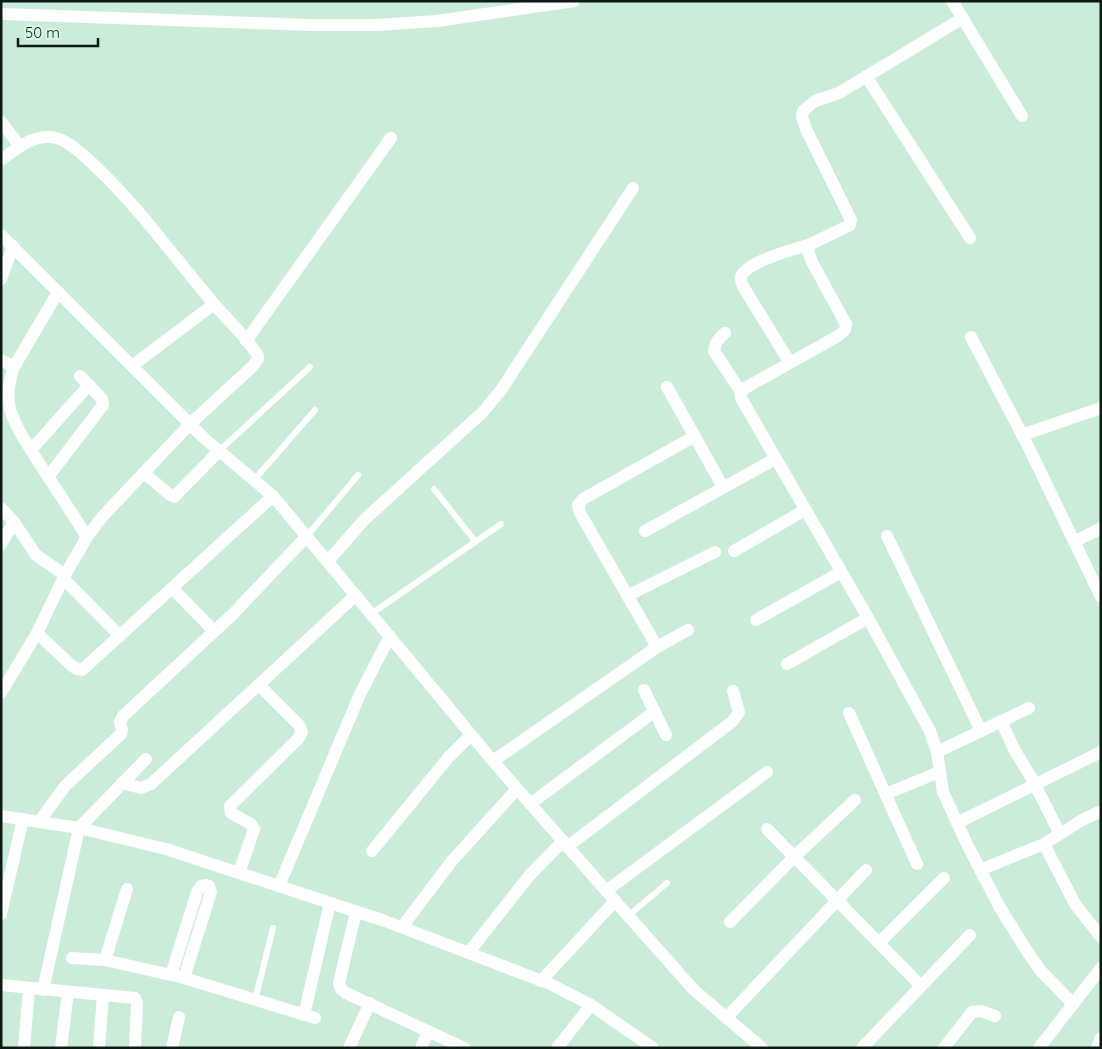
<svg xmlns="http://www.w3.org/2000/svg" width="1102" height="1049" viewBox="0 0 1102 1049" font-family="Quicksand,sans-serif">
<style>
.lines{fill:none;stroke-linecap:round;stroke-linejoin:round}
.service{stroke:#fff;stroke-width:6}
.minor{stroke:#fff;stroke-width:12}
</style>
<rect width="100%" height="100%" fill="#caecd9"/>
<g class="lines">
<g class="service">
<polyline points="220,450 310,367"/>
<polyline points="254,480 315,410"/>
<polyline points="434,489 475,541"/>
<polyline points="307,536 358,475"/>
<polyline points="371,614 501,524"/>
<polyline points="628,916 667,883"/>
<polyline points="255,1000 273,928"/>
</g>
<g class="minor">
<polyline points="952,1 1022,116"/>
<polyline points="1,14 310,25 376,25 437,21 574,1"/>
<polyline points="963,18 839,93 815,101 803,111 802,117 806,129 851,220 850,225 811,244 808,251 812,262 842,317 846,324 845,330 838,336 747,387 741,392 741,398 868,618 930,731 937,752 943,792 967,844 999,906 1025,948 1040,970 1073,1004"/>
<polyline points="866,76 970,238"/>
<polyline points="1,122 20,146"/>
<path d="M1,160C17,148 35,133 56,138C70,142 82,154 93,164C138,206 174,257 214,304C226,318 250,341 258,356V359L253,366L190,424L102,517L87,537L65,575L37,633L1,693"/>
<polyline points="1,235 205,439 273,496 493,761 615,901 694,990 762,1048"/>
<polyline points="1,279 13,246"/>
<path d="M58,292L14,367C9,380 7,395 10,409C16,429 30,448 41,466C57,490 72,513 87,537"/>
<path d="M725,333C718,339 715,343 714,351L741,392"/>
<polyline points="971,337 1026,442 1101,597"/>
<polyline points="246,341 391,138"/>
<polyline points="1,360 14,367"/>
<path d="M790,363L744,288C743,285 740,281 741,277C746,261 796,249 811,244"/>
<polyline points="132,366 214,304"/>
<polyline points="667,387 723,487"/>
<polyline points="1022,435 1101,408"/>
<polyline points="31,450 89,385"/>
<polyline points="144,473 170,495 174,497 220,450"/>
<polyline points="48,477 103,405 102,399 80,376"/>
<polyline points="1,508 14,522 36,555 65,575"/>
<polyline points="645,531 775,459"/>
<polyline points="887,536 981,731"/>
<polyline points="1074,542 1101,528"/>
<polyline points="1,544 14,522"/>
<polyline points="734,551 805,510"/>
<polyline points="328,561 365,519 483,412 501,390 633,188"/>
<polyline points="64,579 120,636"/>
<polyline points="172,588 214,631"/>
<polyline points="627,596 715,552"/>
<polyline points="756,620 841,572"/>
<polyline points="37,633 72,666 77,669 82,670 273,496"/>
<polyline points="657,647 580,513 578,505 583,499 695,436"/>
<polyline points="787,664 868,618"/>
<polyline points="644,690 666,735"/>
<polyline points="849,713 917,864"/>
<polyline points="1001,721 1015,751 1031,777 1060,834"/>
<polyline points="937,752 1029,708"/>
<polyline points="493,761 657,647 688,630"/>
<polyline points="122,783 141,788 151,784 356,595"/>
<polyline points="886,794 939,772"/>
<polyline points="530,804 654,712"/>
<polyline points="1101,811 1082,820 1044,844 1075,904 1101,937"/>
<polyline points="1,816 79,828 166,849 385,921 550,984 591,1005 653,1048"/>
<polyline points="39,822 65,786 121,734 122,730 120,722 123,716 233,614 307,536"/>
<polyline points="957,823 1101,752"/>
<polyline points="767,829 921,986"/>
<polyline points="567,847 733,721 739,712 733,691"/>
<polyline points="372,851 448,758 471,735"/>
<polyline points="980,870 1044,844"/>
<polyline points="239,873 254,829 251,824 231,813 230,806 298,739 302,732 299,725 259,685"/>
<polyline points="279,886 360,694 390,636"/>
<polyline points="606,891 767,772"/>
<polyline points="356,912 339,983 341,989 346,993 464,1048"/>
<polyline points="1,914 23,819"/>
<polyline points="730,922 794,857 855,800"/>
<polyline points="402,927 451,862 517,789"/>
<polyline points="879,943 944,878"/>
<polyline points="469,952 529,876 563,841"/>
<polyline points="72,958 105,960 184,978 315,1018"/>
<polyline points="105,960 127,889"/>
<polyline points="171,975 197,892 201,886 206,885 209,886 211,892 184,978"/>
<polyline points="541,981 615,901"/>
<polyline points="1,985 135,998 137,1003 135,1048"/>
<polyline points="43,990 79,828 146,759"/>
<polyline points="304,1015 330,903"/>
<polyline points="726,1018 866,870"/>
<polyline points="24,1048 29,989"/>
<polyline points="61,1048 68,992"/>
<polyline points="99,1048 103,995"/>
<polyline points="172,1048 179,1017"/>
<polyline points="349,1048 370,1003"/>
<polyline points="421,1048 428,1031"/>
<polyline points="557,1048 591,1005"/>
<polyline points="862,1048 970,935"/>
<polyline points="944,1048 972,1012 981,1011 995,1016"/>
<polyline points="1039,1048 1101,968"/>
<polyline points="1097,1048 1101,1038"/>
</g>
</g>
<rect width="1102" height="1049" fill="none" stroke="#0e1a14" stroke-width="5"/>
<path d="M18 38v8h80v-8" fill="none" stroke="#0e1a14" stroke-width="2.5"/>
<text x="25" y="38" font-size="15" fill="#0e1a14" stroke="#d7f9e6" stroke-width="4" paint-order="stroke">50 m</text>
</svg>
